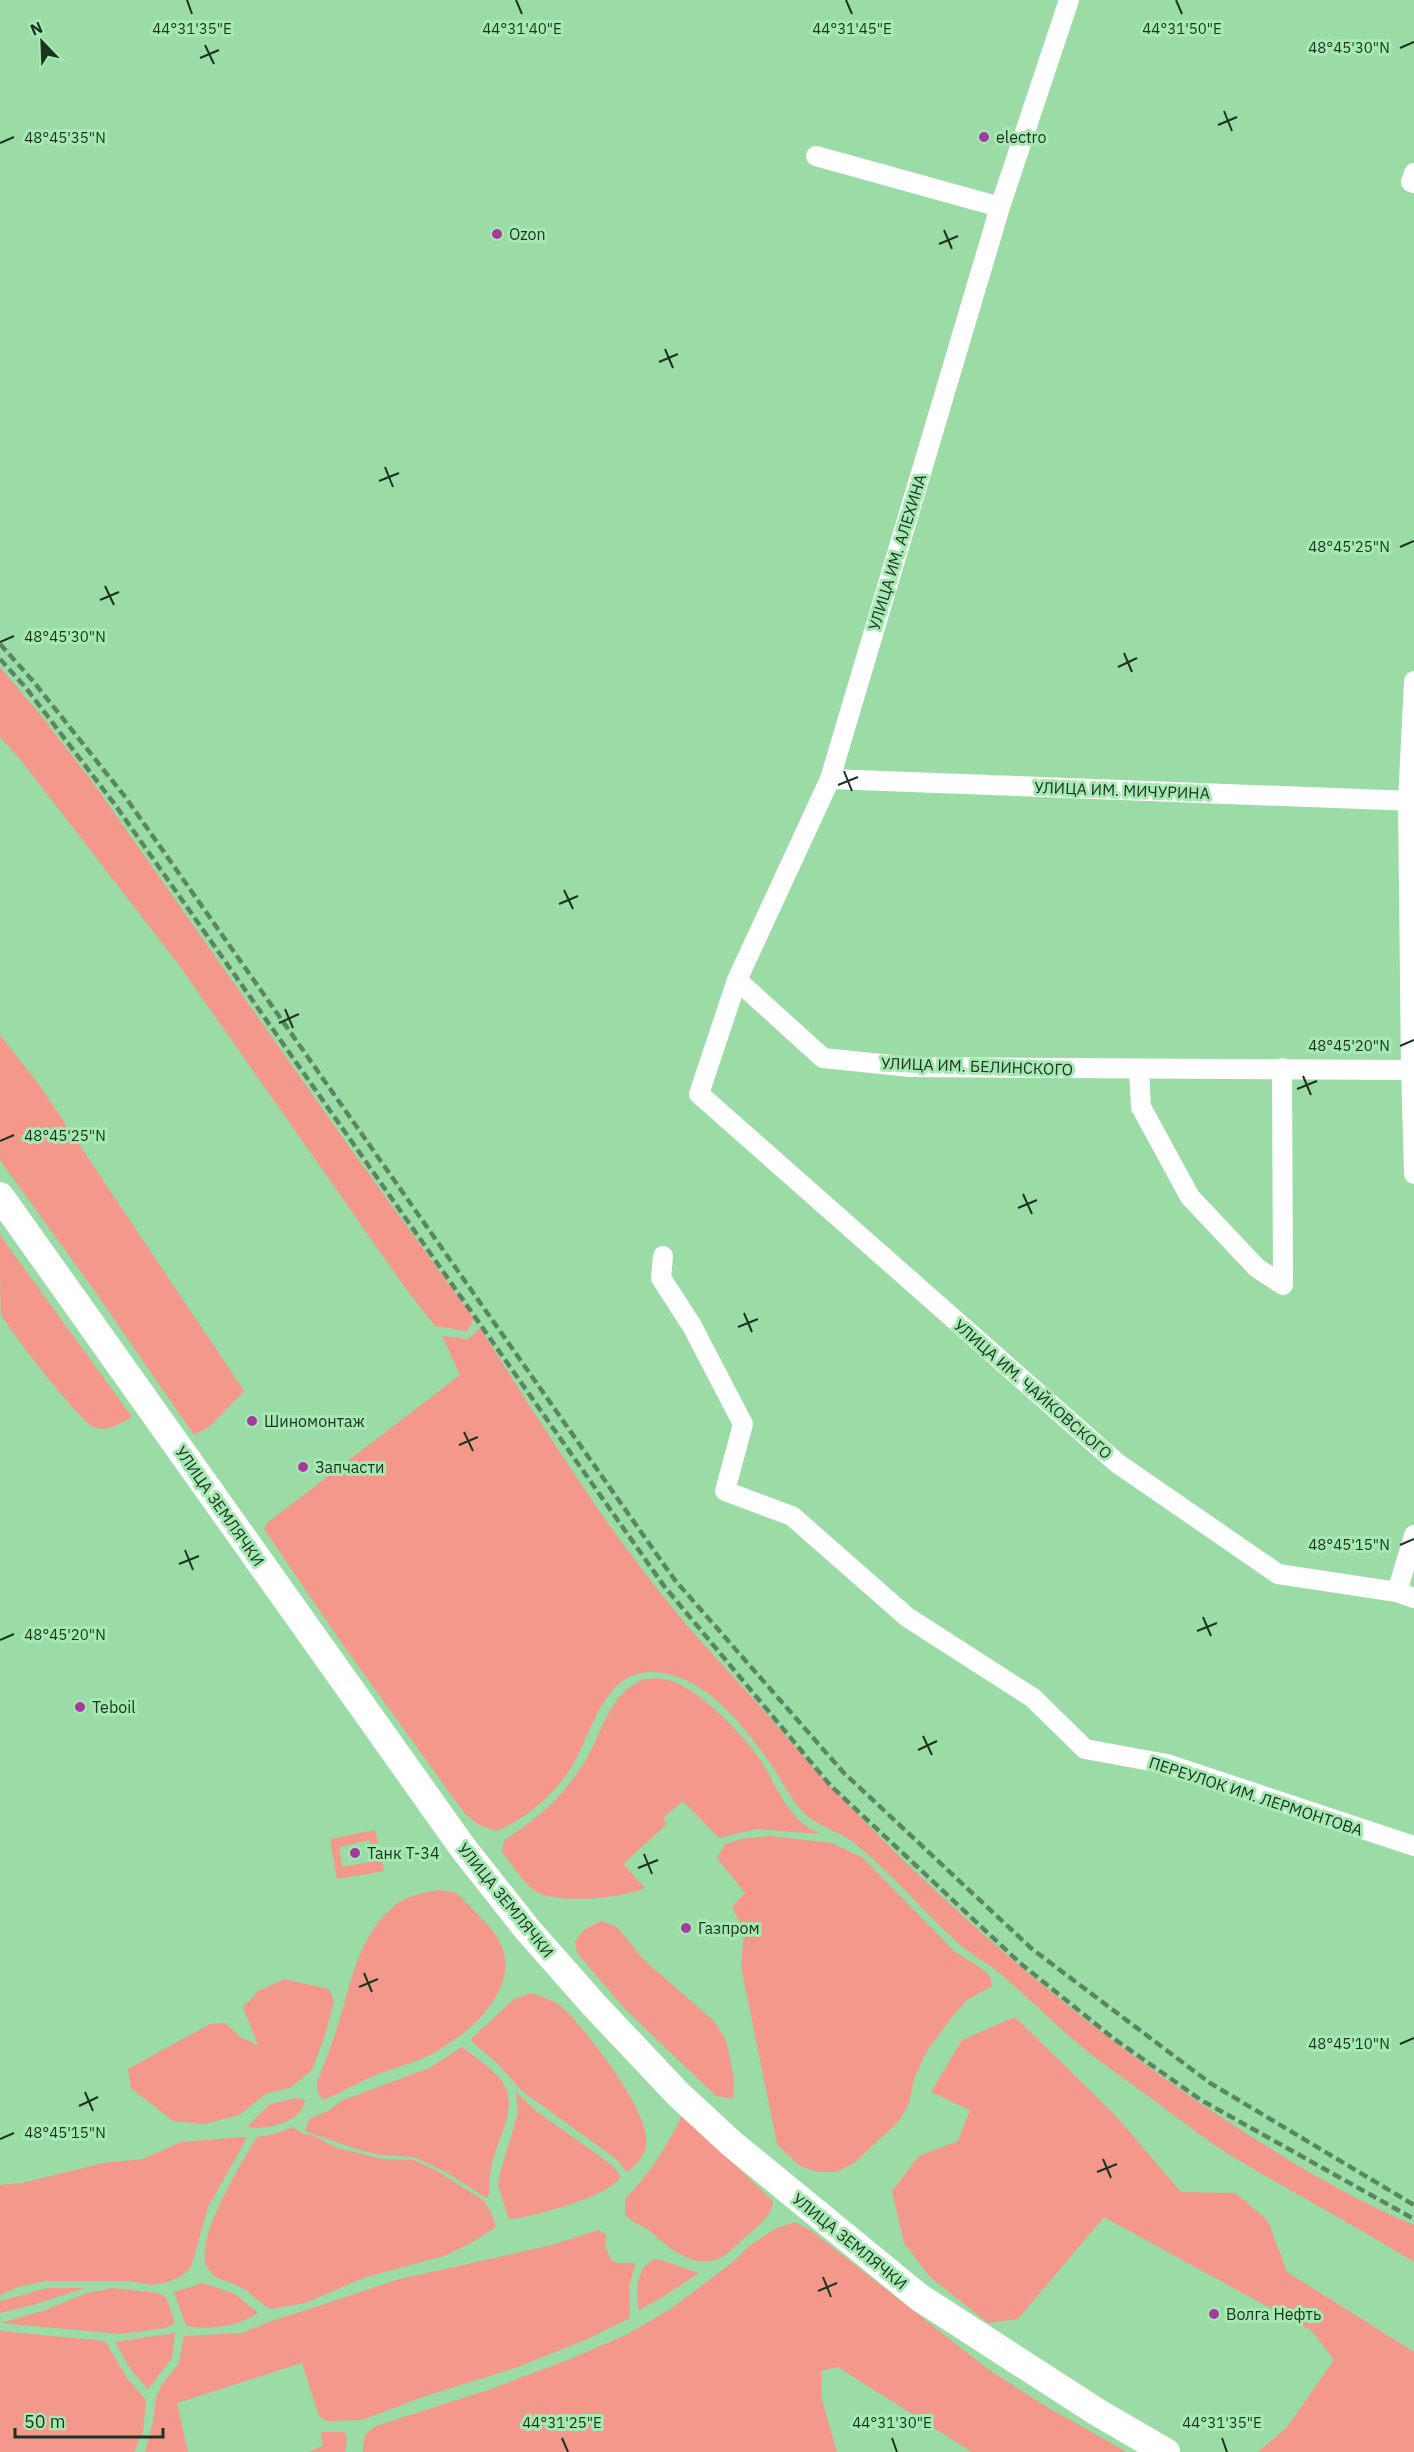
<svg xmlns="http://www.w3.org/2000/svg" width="1414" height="2452" viewBox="0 0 1414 2452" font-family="'IBM Plex Sans',sans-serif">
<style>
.green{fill:#f3988a;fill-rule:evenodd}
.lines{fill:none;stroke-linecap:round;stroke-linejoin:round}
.street{stroke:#fff;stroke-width:20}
.secondary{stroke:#fff;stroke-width:28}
.rail{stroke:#5a8762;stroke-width:4.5;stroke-dasharray:9 4.5;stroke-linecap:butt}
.ticks{fill:none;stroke:#1a341f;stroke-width:2}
.poi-dot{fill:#a23b9e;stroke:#a7e9b3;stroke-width:2}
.labels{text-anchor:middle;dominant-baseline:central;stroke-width:6;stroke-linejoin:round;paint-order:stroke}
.poi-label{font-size:16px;fill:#1a341f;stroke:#a7e9b3;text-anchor:start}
.street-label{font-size:16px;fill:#1a341f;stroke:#a7e9b3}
.ticks-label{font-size:15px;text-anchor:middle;fill:#1a341f;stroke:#a7e9b3;stroke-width:6;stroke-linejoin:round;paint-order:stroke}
</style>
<rect width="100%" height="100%" fill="#9bdba6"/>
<g class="green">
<polygon points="0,667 44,719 96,787 350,1148 474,1319 467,1331 435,1326 406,1289 179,965 20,759 0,737"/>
<polygon points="0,1035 40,1086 244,1391 209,1427 194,1435 94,1290 0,1160"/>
<path d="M0,1235L132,1417C121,1424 108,1432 94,1427C81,1423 7,1328 1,1314C0,1305 0,1249 0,1235Z"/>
<path d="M480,1328C543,1426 604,1526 679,1616C704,1646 732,1675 758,1704C784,1734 809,1764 837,1793C955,1917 1086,2029 1230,2123C1289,2161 1349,2198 1414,2225V2262C1355,2226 1295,2194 1235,2158C1213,2145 1192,2128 1171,2113C1145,2093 1118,2075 1092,2055C1059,2029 1029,1998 997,1971C984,1961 969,1953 957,1942C923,1911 893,1875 857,1845C843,1833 824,1829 810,1818C794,1806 785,1786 774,1769C748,1730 702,1670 650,1672C601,1673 591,1738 570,1770C551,1797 527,1818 496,1831L479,1825L465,1814L346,1649L264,1529L267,1523L460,1375L442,1336L468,1339Z"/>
<path d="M644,1679C650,1679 657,1678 663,1679C695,1683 744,1735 761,1761C778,1788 789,1823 822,1834L756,1829L719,1838L683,1801L663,1818L667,1824L623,1864L645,1888C622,1898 556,1905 535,1891C522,1882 512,1864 502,1852L504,1841C525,1825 548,1811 564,1790C571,1781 578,1773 584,1763C603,1732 607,1695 644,1679Z"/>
<path d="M375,1830L384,1871L337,1879L330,1839ZM369,1840L374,1861L342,1867L339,1847Z"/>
<polygon points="769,1836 832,1843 863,1858 955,1952 978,1966 990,1976 992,1986 967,2000 951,2018 926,2052 914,2079 909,2103 899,2121 854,2163 837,2172 818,2172 800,2166 777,2144 741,1966 744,1930 732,1907 745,1893 717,1858 725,1844 741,1839"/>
<path d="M438,1890L457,1893C472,1910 496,1928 503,1950C518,1997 459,2042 421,2059C407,2065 392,2068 378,2074C359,2082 342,2092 323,2100L317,2091V2082C325,2062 333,2042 339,2021C353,1978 358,1936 395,1905C406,1896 424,1893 438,1890Z"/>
<polygon points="601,1921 617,1927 645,1961 714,2021 726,2040 734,2078 733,2099 716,2096 624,2008 577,1953 575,1941 585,1929"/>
<polygon points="284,1979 329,1989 334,2001 325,2035 312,2070 290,2088 267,2093 239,2115 205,2124 173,2121 131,2088 128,2069 210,2024 225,2023 240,2037 258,2045 243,2007 258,1991"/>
<path d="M531,1993C541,1996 556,2001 564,2009C587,2032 657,2118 645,2150C642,2159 634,2166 627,2172L615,2158L522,2091L497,2063L470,2040L514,1999Z"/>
<polygon points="1015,2017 1115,2115 1181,2192 1236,2193 1268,2221 1287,2272 1414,2352 1414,2452 1258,2452 1287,2427 1334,2360 1312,2331 1104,2217 1018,2319 988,2323 930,2277 904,2243 892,2191 919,2156 958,2141 970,2110 931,2092 962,2040"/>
<path d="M462,2047C475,2057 491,2067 501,2080C519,2104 501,2132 494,2156C490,2169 489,2180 489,2194L486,2198L448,2173L415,2157L381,2155L359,2150L305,2131L309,2119L328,2111L343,2100L429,2068Z"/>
<path d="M516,2092L536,2111L612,2165L621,2177C610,2196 531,2218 509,2219L498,2186L501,2170L518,2113Z"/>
<path d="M297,2098L305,2100C302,2123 266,2130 247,2127L270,2104Z"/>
<path d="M682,2115L773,2201C772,2215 759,2225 749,2234C741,2240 733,2249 725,2255C698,2273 670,2249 651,2232C643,2225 632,2223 625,2215V2199C650,2173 667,2147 682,2115Z"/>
<path d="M293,2127L303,2134L312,2135L337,2148L382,2159L414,2160L437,2171L483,2200L491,2212L496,2227L471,2243L444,2256L366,2277L305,2303L270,2309C258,2302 249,2290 236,2285C226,2280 214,2279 208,2269C191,2242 242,2162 257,2137L275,2134Z"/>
<polygon points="243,2137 247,2138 208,2207 191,2267 182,2276 168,2282 152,2285 129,2281 46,2281 18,2287 0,2295 0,2185 22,2183 103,2163 143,2159 181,2142"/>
<path d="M795,2222L813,2232L989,2370L1047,2407L1127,2452H972L838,2367L821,2371L822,2400L837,2452H363C363,2439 364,2433 376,2426L491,2389L570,2359L626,2335L672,2308L733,2262L749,2246L775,2229Z"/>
<polygon points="598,2230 606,2234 605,2247 612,2261 619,2263 636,2263 629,2286 630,2318 583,2341 515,2368 420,2398 362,2420 327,2421 319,2416 302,2363 177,2403 188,2452 145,2452 153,2422 156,2398 161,2386 179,2363 184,2336 242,2333 271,2321 325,2304 396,2280 552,2245"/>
<path d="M658,2259L699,2273L663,2297L639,2310C635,2293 636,2262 658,2259Z"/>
<path d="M203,2283L235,2294L258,2313C237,2327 211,2330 186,2326L174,2292Z"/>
<polygon points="48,2288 85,2288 33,2305 0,2313 0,2301"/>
<polygon points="113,2288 158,2293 166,2297 175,2323 165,2328 121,2334 0,2323 43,2311 87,2293"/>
<polygon points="0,2331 105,2341 127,2378 146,2400 143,2432 134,2452 0,2452"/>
<polygon points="175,2333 172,2358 148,2389 131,2370 115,2342"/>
<polygon points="321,2432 345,2432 347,2439 345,2452 308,2452 323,2446"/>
</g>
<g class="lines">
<g class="street">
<polyline points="1069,0 1000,207 830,779 737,980 699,1094 1117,1463 1278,1574 1397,1592 1414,1598"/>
<polyline points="816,156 1000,207"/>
<polyline points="1414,173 1411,182 1414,183"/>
<polyline points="1414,681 1408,801 1411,1070 1414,1174"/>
<polyline points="830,779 1414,801"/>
<polyline points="737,980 823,1058 911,1067 1411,1070"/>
<polyline points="1139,1070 1141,1107 1190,1197 1257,1268 1283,1285 1282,1068"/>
<polyline points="663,1256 661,1278 692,1326 743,1424 725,1491 792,1516 907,1617 1033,1698 1085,1749 1167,1764 1414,1846"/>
<polyline points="1397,1592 1414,1535"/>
</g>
<polyline class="secondary" points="0,1196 463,1848 527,1929 594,2005 678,2094 731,2143 919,2297 1097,2412 1166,2452"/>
<g class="rail">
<polyline points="0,644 33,681 126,798 674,1579 843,1772 1032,1949 1210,2083 1414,2205"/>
<polyline points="0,659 26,688 116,806 664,1586 830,1785 1020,1963 1113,2038 1201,2100 1414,2219"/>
</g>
</g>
<path class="ticks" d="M187,0L192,14M516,0L522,14M846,0L852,14M1176,0L1182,14M205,45L214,64M1400,48L1414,42M200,58L219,50M1224,111L1232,131M1218,125L1237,117M0,143L14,137M944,230L952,249M939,244L958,236M665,349L673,368M659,362L678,354M385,467L393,487M379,481L399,473M1400,547L1414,541M105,586L114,605M100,600L119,592M0,642L14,636M1124,653L1132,672M1118,667L1137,658M844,771L852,791M838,785L858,777M564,890L573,909M559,904L578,896M285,1009L293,1028M279,1023L299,1014M1400,1046L1414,1040M1303,1076L1311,1095M1297,1089L1317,1081M0,1141L14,1135M1023,1194L1032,1214M1018,1208L1037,1200M744,1313L752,1332M738,1327L758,1319M464,1432L473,1451M459,1445L478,1437M1400,1545L1414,1539M185,1550L193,1570M179,1564L199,1556M1203,1617L1211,1636M1197,1631L1217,1623M0,1640L14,1634M923,1736L932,1755M918,1750L937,1741M644,1854L652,1874M638,1868L658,1860M364,1973L372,1992M359,1987L378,1979M1400,2044L1414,2038M85,2092L93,2111M79,2106L98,2097M0,2139L14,2133M1103,2159L1111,2178M1097,2172L1117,2164M823,2277L831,2297M818,2291L837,2283M562,2438L568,2452M892,2438L897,2452M1222,2438L1227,2452"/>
<g class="poi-dot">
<circle cx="984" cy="137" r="6"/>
<circle cx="497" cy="234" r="6"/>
<circle cx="252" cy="1421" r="6"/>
<circle cx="303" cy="1467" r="6"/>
<circle cx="80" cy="1707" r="6"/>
<circle cx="355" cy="1853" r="6"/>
<circle cx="686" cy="1928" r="6"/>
<circle cx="1214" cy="2314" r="6"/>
</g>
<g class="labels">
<g class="poi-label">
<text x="996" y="137">electro</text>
<text x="509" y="234">Ozon</text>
<text x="264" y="1421">Шиномонтаж</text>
<text x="315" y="1467">Запчасти</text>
<text x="92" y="1707">Teboil</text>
<text x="367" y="1853">Танк Т-34</text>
<text x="698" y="1928">Газпром</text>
<text x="1226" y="2314">Волга Нефть</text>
</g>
<g class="street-label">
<text transform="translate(897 552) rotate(-73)">УЛИЦА ИМ. АЛЕХИНА</text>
<text transform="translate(1122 790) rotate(2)">УЛИЦА ИМ. МИЧУРИНА</text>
<text transform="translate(977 1066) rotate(2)">УЛИЦА ИМ. БЕЛИНСКОГО</text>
<text transform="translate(1033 1389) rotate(41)">УЛИЦА ИМ. ЧАЙКОВСКОГО</text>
<text transform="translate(220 1506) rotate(55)">УЛИЦА ЗЕМЛЯЧКИ</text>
<text transform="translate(1256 1796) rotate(18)">ПЕРЕУЛОК ИМ. ЛЕРМОНТОВА</text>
<text transform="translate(506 1900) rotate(51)">УЛИЦА ЗЕМЛЯЧКИ</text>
<text transform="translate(850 2241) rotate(39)">УЛИЦА ЗЕМЛЯЧКИ</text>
</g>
</g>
<g class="ticks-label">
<text x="192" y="34">44°31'35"E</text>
<text x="522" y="34">44°31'40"E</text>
<text x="852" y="34">44°31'45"E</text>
<text x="1182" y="34">44°31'50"E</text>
<text x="1349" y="53">48°45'30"N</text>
<text x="65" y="143">48°45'35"N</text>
<text x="1349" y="552">48°45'25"N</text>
<text x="65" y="642">48°45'30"N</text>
<text x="1349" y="1051">48°45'20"N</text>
<text x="65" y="1141">48°45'25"N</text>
<text x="1349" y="1550">48°45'15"N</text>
<text x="65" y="1640">48°45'20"N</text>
<text x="1349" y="2049">48°45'10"N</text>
<text x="65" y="2138">48°45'15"N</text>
<text x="562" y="2428">44°31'25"E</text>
<text x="892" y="2428">44°31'30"E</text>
<text x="1222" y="2428">44°31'35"E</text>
</g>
<g transform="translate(42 42) rotate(337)" stroke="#a7e9b3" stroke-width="4.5" paint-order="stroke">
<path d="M0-4.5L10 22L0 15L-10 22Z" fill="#1a341f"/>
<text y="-9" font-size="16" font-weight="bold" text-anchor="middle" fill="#1a341f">N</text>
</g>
<path d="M15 2428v9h148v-9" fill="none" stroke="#1a341f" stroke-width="3"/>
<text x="24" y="2428" font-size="18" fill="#1a341f" stroke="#a7e9b3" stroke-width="4.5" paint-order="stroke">50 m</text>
</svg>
